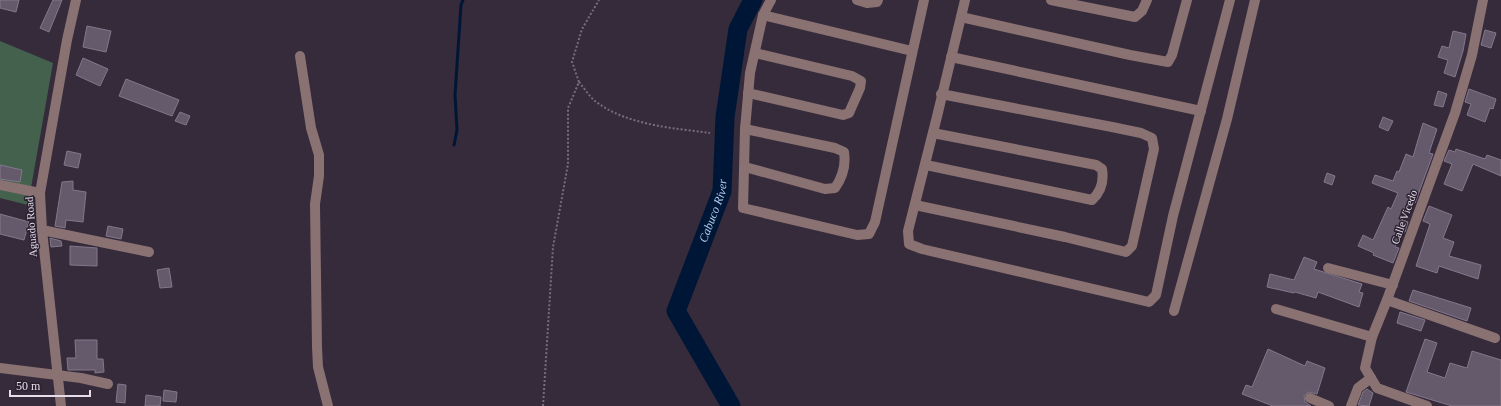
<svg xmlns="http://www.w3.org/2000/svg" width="1501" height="406" viewBox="0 0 1501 406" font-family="'Times New Roman',serif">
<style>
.green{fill:#44614e}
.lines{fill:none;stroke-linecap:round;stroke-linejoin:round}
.stream{stroke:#001636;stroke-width:3}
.river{stroke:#001636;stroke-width:19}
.building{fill:#655a6c;stroke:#83788b}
.path{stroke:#776e7c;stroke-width:2;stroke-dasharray:2 2;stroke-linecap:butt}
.minor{stroke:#8a7172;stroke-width:10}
.labels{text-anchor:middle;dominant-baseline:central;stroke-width:3;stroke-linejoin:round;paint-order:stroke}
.street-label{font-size:11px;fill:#e5dee9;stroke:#2b2131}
.water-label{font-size:12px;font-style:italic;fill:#b1d0f4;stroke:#2b2131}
</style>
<rect width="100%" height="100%" fill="#352b3b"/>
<polygon class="green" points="0,41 53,63 28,205 0,198"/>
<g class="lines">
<polyline class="stream" points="454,145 457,130 455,95 461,5 463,0"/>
<path class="river" id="s1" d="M731,406L676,311L722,191L725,117L738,29L753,0"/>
</g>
<g class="building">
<polygon points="0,0 19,0 16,12 0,8"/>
<polygon points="53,0 62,0 49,32 40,28"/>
<polygon points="87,26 111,31 106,52 83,47"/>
<polygon points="1485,30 1496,33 1491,48 1481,45"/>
<polygon points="1453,31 1466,34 1463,51 1455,77 1444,73 1448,60 1438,57 1442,46 1449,48"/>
<polygon points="83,58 108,69 100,86 76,75"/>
<polygon points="126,79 179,100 172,116 119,96"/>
<polygon points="1469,89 1496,99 1493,109 1490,108 1485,122 1467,115 1471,104 1465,102"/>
<polygon points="1438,91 1447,94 1443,107 1434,105"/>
<polygon points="180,112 190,116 186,125 175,121"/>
<polygon points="1383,117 1393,121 1388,131 1379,127"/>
<polygon points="1423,123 1437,129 1429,153 1433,154 1415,203 1409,201 1402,220 1408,222 1405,232 1402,231 1395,247 1399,248 1393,263 1373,255 1374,253 1358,246 1363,235 1373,240 1388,207 1391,209 1398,193 1372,183 1375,175 1393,181 1397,171 1399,172 1406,154 1413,157"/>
<polygon points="1456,149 1485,159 1487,155 1501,160 1501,176 1473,164 1462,191 1444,184 1452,164 1444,161 1449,150 1455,152"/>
<polygon points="67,151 81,154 78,168 64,165"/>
<polygon points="0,165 22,170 20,182 0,179"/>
<polygon points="1327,173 1335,176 1332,185 1324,182"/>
<polygon points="73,181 73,190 86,192 83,222 66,220 65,228 55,226 62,182"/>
<polygon points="1429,206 1452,215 1443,238 1454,242 1449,256 1481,265 1478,279 1439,266 1437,273 1416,266 1430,224 1423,221"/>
<polygon points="0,214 29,222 24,240 0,234"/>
<polygon points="108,226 123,229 121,239 106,236"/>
<polygon points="50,238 61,241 62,246 51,247"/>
<polygon points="70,246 97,248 97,266 70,265"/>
<polygon points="1304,257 1317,262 1314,269 1362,284 1359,292 1363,293 1359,307 1318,292 1316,298 1295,292 1294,293 1267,287 1270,274 1294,280"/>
<polygon points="169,268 172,287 160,288 157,270"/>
<polygon points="1413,290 1471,308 1467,321 1409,301"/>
<polygon points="1400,312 1425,320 1421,331 1397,323"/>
<polygon points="1425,339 1437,343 1427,372 1445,378 1450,363 1467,368 1472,351 1501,360 1501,406 1452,406 1406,392"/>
<polygon points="75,340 97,340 97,359 103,359 104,372 95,373 95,370 68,370 67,358 76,358"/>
<polygon points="1268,349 1305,366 1307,361 1325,368 1317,394 1309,392 1304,396 1305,402 1311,406 1273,406 1242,394 1246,385 1252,387"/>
<polygon points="118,384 126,385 125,403 116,402"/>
<polygon points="1367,389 1373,393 1369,406 1358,405 1363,392"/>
<polygon points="164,390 177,392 176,402 163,401"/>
<polygon points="146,395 161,397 160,406 145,406"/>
</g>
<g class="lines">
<g class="path">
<path d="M579,82C584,88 589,96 595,101C626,125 672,128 710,133"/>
<polyline points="543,406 553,247 568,164 568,108 579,82 572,62 582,29 599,0"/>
</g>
<g class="minor">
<polyline points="771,0 763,15 750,73 745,129 743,208 857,235 869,234 875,222 924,0"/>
<polyline points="857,0 867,3 877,2 878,0"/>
<path d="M965,0C947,77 928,154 908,231L909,244L922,249L1149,302L1156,295L1173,216L1230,0"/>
<polyline points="1051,0 1135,17 1142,11 1147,0"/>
<polyline points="763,15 912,51"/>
<polyline points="961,17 1130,55 1168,62 1172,55 1187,0"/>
<polyline points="300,56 311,128 319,155 319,176 315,204 317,347 318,367 328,406"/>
<polyline points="951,57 1201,111"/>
<polyline points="748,93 843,115 849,113 860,88 861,81 852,76 755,53"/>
<path d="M926,165L1092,200C1101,192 1104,181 1102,169L1096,165L933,133"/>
<path d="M745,167L825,189L835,188C842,178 846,165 844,152L835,148L745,129"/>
<polyline points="0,185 40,193"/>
<polyline points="915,205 1065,237 1126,252 1132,246 1154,149 1152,138 1141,133 1112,127 941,94"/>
<polyline points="42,230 149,252"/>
<polyline points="1328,268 1393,285"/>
<polyline points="1387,300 1495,338"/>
<polyline points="1276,309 1372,337"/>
<polyline points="1174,311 1227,119 1255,0"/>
<polyline points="0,368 81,378 108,384"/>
<polyline points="1310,398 1329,406"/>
<polyline points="61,406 42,230 40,193 67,40 76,0"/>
<polyline points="1351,406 1358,388 1371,378"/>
<polyline points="1427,406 1377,388 1365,368 1372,337 1387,300 1455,113 1472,55 1483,0"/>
</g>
</g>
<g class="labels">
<g class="street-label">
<text transform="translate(1404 217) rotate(-70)">Calle Vicedo</text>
<text transform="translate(31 227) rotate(-94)">Aguado Road</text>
</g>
<g class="water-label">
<text stroke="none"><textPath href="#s1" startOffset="217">Cabuco River</textPath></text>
</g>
</g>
<path d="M10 390v6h80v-6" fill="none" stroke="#e5dee9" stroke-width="2"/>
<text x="16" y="390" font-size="12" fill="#e5dee9" stroke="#2b2131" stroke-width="3" paint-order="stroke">50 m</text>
</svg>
